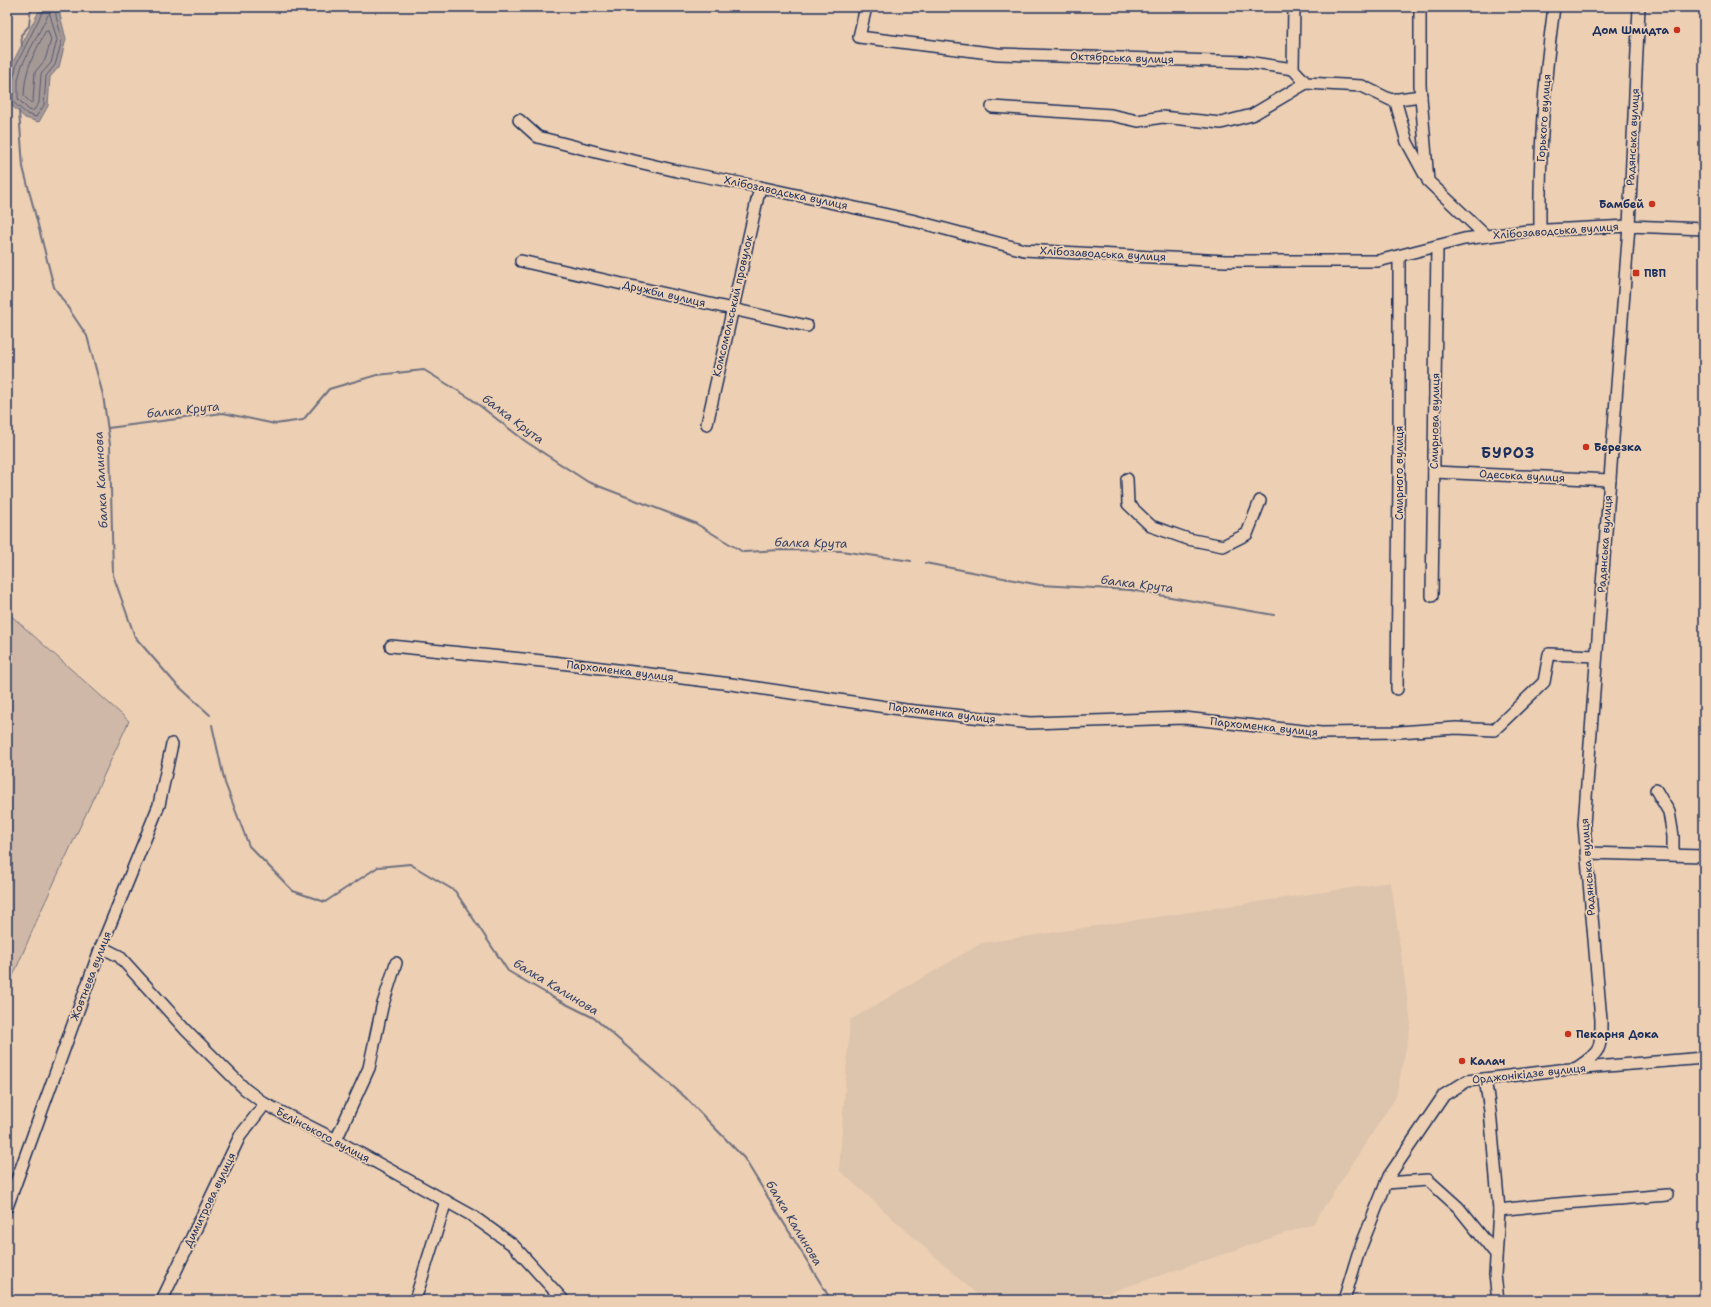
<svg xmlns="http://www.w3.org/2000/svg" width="1711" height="1307" viewBox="0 0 1711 1307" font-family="'Shantell Sans',sans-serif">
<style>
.built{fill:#ddc4ad}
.green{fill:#cfb8a7;stroke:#757482}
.water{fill:#a59996;stroke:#6e6f80}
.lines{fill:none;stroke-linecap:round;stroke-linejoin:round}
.shore{stroke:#525974;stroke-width:1}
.stream{stroke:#6e6f80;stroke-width:2}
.minor-casing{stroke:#1b2f5e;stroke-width:14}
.minor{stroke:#edd0b3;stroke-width:11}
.poi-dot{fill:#c8321e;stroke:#edd0b3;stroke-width:1.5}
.labels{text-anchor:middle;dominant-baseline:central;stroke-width:3.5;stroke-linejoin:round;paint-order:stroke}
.poi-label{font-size:11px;font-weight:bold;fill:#1b2f5e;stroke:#edd0b3;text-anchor:start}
.street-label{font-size:11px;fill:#1b2f5e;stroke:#edd0b3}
.water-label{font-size:12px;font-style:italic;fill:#374469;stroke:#edd0b3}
.district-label{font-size:15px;font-weight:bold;letter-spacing:1px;fill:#1b2f5e;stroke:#edd0b3}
</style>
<rect width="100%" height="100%" fill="#edd0b3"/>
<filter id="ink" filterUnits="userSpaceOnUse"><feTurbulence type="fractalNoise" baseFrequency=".025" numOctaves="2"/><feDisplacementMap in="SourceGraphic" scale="8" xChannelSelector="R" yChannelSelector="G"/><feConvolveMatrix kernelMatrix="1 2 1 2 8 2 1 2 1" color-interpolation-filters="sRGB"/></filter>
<g filter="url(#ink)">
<polygon class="built" points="1391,882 1411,1024 1396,1097 1313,1224 1087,1300 983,1300 839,1170 850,1020 982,943"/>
<polygon class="green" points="7,612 129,721 40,913 7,990"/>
<polygon class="water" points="41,7 60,7 60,15 66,39 59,67 50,77 48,106 39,122 25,118 9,103 9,79 13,62"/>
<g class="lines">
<g class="shore">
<polyline points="45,7 17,63 13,80 13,102 27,114 36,117 44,105 46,76 55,65 62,40 56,16 56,7"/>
<polygon points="50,14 57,40 51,63 41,74 39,103 33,111 29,110 18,99 18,80 22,65 48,15"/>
<path d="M48,31L51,40L45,60L35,72L33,101L31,103L24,96C25,67 33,57 45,32Z"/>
</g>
<g class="stream">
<polyline points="22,46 21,35 29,26 31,7"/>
<polyline points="19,111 23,167 54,287 87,336 103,395 110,445 113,575 135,637 175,683 210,715"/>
<polyline points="108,428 223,413 275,424 303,420 329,389 377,375 424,370 470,398 525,441 588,482 695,523 743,552 782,550 841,551 911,561"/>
<polyline points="925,563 1040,585 1130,590 1274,615"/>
<polyline points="212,725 225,783 249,846 293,891 325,902 378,867 410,864 455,891 508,971 556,999 594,1018 685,1097 744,1158 831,1300"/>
</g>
<defs>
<g id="minor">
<polyline points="866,7 859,37 998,54 1247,62 1293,69 1306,83 1362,86 1391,100 1421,96"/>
<polyline points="1420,7 1420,85 1428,181 1486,236"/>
<polyline points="1293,69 1294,7"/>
<polyline points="1395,99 1407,142 1426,177"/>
<polyline points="992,107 1111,115 1138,121 1162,117 1221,123 1252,115 1306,83"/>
<polyline points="519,120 538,137 600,153 677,171 760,187 911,220 1024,250 1225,261 1378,261 1464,239 1527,231 1629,226 1704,229"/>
<path d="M1540,230C1539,156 1544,80 1554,7"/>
<polyline points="521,261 807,326"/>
<polyline points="707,424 760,187"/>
<polyline points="1434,472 1610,480"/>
<polyline points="1127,479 1128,504 1151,526 1188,539 1223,546 1247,534 1260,501"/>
<polyline points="1432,596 1437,246"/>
<polyline points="391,646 552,662 731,684 906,710 1030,723 1184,718 1321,733 1399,732 1456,728 1494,730 1544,682 1549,654 1596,656"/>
<polyline points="1397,689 1399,476 1399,256"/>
<polyline points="1656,790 1669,812 1673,836 1673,854"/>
<polyline points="1586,853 1704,856"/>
<polyline points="101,947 119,956 186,1030 245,1089 265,1104 336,1140 471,1215 513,1245 563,1300"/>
<path d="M1575,1069C1601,1052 1601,1050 1601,1020L1584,824L1629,226L1639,7"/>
<polyline points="1485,1079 1490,1111 1499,1210 1495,1275 1498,1300"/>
<polyline points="336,1140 369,1068 382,1007 396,963"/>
<polyline points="1386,1183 1428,1180 1458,1207 1496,1254"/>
<polyline points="7,1207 101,947 159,805 172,744"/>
<path d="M1499,1210C1555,1203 1610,1200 1667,1195"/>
<polyline points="162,1300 240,1136 265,1104"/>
<polyline points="415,1300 446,1201"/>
<polyline points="1344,1300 1358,1254 1389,1176 1444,1095 1467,1081 1559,1070 1704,1058"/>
</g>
</defs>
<use href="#minor" class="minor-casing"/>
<use href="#minor" class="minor"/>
</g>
</g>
<g class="poi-dot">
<circle cx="1677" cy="30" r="4"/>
<circle cx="1652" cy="204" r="4"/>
<rect x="1632" y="269" width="8" height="8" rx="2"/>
<circle cx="1586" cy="447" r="4"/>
<circle cx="1568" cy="1034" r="4"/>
<circle cx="1462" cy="1061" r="4"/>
</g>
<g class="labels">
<g class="poi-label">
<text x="1669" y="30" text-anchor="end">Дом Шмидта</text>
<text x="1644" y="204" text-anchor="end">Бамбей</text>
<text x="1644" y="273">ПВП</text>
<text x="1594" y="447">Березка</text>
<text x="1576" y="1034">Пекарня Дока</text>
<text x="1470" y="1061">Калач</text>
</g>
<g class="street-label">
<text transform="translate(1122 58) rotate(2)">Октябрська вулиця</text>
<text transform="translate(1544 118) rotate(-86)">Горького вулиця</text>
<text transform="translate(1633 137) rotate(-87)">Радянська вулиця</text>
<text transform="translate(786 193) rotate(12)">Хлібозаводська вулиця</text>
<text transform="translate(1556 231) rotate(-4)">Хлібозаводська вулиця</text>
<text transform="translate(1103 254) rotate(3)">Хлібозаводська вулиця</text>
<text transform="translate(664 294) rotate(13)">Дружби вулиця</text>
<text transform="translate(733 306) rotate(-77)">Комсомольський провулок</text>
<text transform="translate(1435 421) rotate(-89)">Смирнова вулиця</text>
<text transform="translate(1399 473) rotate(-90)">Смирного вулиця</text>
<text transform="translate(1522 476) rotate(3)">Одеська вулиця</text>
<text transform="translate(1605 544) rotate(-86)">Радянська вулиця</text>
<text transform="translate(620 671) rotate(7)">Пархоменка вулиця</text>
<text transform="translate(942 713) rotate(7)">Пархоменка вулиця</text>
<text transform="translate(1264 727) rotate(6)">Пархоменка вулиця</text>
<text transform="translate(1588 867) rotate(-94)">Радянська вулиця</text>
<text transform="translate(91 976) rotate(-69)">Жовтнева вулиця</text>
<text transform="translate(1529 1074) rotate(-6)">Орджонікідзе вулиця</text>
<text transform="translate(323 1135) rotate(28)">Бєлінського вулиця</text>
<text transform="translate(210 1200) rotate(-64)">Димитрова вулиця</text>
</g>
<g class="water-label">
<text transform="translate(183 410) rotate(-6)">балка Крута</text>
<text transform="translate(513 419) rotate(37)">балка Крута</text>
<text transform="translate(101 480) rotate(-93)">балка Калинова</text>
<text transform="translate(811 543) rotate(1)">балка Крута</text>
<text transform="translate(1137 584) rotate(7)">балка Крута</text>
<text transform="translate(556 987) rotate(31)">балка Калинова</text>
<text transform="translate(794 1223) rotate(59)">балка Калинова</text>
</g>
<g class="district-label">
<text x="1508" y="453">БУРОЗ</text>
</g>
</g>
<rect width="1711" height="1307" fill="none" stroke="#edd0b3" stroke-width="24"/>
<rect x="12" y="12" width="1687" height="1283" fill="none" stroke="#1b2f5e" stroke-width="1.5" filter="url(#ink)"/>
</svg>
